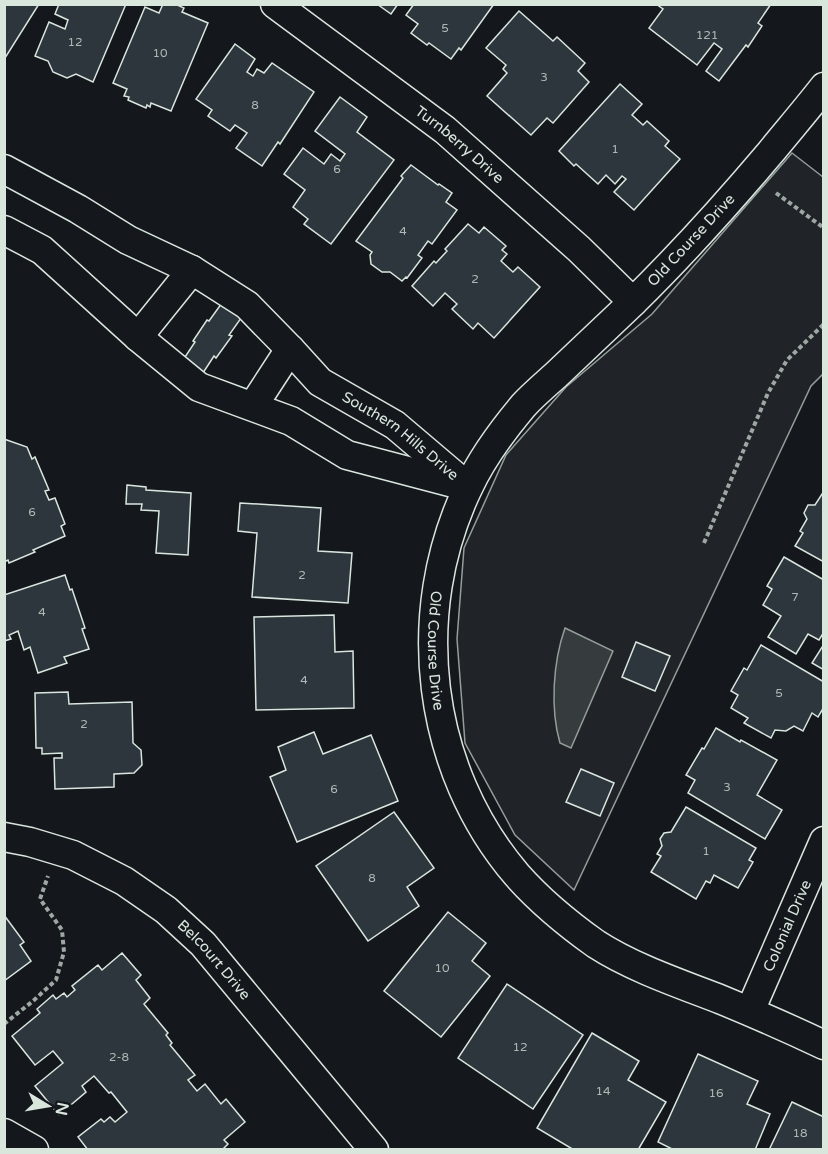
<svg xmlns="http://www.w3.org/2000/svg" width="828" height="1154" viewBox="0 0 828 1154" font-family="'Varela Round',sans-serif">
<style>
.green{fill:#202428;stroke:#939e99;stroke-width:1.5}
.water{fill:#363b3e;stroke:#939e99;stroke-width:1.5}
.building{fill:#2c363c;stroke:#d8e6dc;stroke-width:1.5}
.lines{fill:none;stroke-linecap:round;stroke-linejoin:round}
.minor-casing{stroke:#d8e6dc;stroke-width:31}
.path{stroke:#9da8a2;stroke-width:4;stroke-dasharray:4.5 3;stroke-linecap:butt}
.minor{stroke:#14181c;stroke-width:28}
.labels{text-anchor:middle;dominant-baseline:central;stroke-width:4.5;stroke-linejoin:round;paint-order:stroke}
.number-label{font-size:12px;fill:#adbab4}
.street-label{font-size:15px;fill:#d8e6dc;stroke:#14181c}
</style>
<rect width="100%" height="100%" fill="#14181c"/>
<polygon class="green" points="792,153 823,177 823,374 811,386 574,890 515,835 465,743 457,639 464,548 506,455 566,387 652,314"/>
<path class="water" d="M565,628L613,651L571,748L560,743C550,709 553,662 565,628Z"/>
<g class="building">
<polygon points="4,4 39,4 5,58 4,58"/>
<polygon points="59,4 126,4 93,82 76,74 67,78 53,72 48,61 35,56 49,22 65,29 68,20 55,14"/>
<polygon points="163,4 175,4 184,8 182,12 208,23 171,111 151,103 150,107 147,105 146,108 128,100 129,97 124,96 127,89 113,83 145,7 159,13"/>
<polygon points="377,4 398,4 391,14"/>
<polygon points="414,4 494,4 461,50 459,48 451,59 429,43 427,45 411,33 418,24 406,15"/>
<polygon points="656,4 771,4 758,23 762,26 748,47 746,45 719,81 706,71 722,49 714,43 697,65 649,28 663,9"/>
<polygon points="519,11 553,41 557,37 585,63 578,71 589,82 553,123 547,118 531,135 487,96 507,73 503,69 506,65 486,48"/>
<polygon points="235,44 255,59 247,72 253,76 257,69 264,73 272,63 314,92 280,144 278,142 262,166 236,148 247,133 235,125 230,131 208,116 212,110 196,99"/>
<polygon points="620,84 642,104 632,115 643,125 647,121 669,141 665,146 680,159 634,210 614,192 626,179 622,176 615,184 606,175 598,184 576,164 574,166 559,151"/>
<polygon points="340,97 367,117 357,132 394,160 331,244 304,224 308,219 293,207 305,190 284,174 303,148 324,164 331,154 340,161 345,154 315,131"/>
<polygon points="411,165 438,185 439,184 452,193 446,202 457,210 432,244 428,241 418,255 422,258 407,278 406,277 402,281 390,272 382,272 371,264 370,255 372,252 356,241 403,178 401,176"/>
<polygon points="468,224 479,233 484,227 506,246 502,250 507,254 501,261 513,272 518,267 540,287 494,338 478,323 473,329 452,309 457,304 445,293 433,306 412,286 434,261 436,263 447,251 445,249"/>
<polygon points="224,300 244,314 229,335 232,336 216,358 214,356 201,376 181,363 195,342 193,341 207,320 209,321"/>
<polygon points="4,439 27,447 32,459 35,457 49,490 45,491 49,500 55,498 65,524 61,526 65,536 33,550 35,552 9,563 8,560 4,562"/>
<polygon points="127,485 146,487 146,490 191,493 188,555 156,553 159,511 141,510 142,504 126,504"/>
<polygon points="824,491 824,562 795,546 803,533 800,531 807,519 804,513 808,505 815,505"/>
<polygon points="240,503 321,508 318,551 352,553 348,603 252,597 257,533 238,531"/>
<polygon points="784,557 824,580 824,632 819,640 808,634 796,654 768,637 781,616 763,605 772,589 767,586"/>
<polygon points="65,575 70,590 72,589 85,628 82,629 89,649 64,657 67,663 38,673 30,647 24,650 18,631 9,635 11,639 4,641 4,595"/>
<polygon points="334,615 335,652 353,651 354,708 256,710 254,617"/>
<polygon points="636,642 670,656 655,691 622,677"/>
<polygon points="824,644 824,670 812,663"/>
<polygon points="761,645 824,682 824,707 818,717 812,713 803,731 794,726 786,731 775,730 771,738 744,723 748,718 731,708 738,695 731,691 744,668 747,670"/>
<polygon points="68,692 69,704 132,702 133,743 141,750 142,765 134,773 114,774 114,787 55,789 54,758 62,758 62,753 42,754 42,748 36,748 35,693"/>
<polygon points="716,728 740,742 741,740 777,760 757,795 782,810 765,839 688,793 695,780 686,775 702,748 704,749"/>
<polygon points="314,732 323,754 371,735 398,801 297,842 270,777 286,770 278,747"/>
<polygon points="581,769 614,783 600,816 566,802"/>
<polygon points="686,807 756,848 749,860 753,862 738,888 714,875 710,883 706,881 696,899 651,872 661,856 657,854 662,846 660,839 664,833 671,832"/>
<polygon points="394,812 434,868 407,887 419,906 368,941 316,866"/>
<polygon points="448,912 486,943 472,961 490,976 441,1037 384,991"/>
<polygon points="4,915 24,942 20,945 31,961 4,981"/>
<polygon points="122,953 141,975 136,980 150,998 144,1004 168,1033 166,1035 172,1043 170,1045 195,1075 188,1080 197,1091 205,1084 221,1104 226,1099 245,1122 224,1140 228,1144 222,1150 88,1150 78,1137 101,1119 104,1122 110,1117 115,1122 127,1112 111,1092 109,1093 94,1076 82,1086 86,1092 59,1115 35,1086 63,1063 53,1051 35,1065 12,1036 40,1013 37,1009 53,995 56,999 64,993 67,997 75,990 72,986 98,965 102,970"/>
<polygon points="507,984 583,1035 533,1109 458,1058"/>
<polygon points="592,1033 639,1061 628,1080 666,1102 638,1150 574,1150 537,1128"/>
<polygon points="698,1054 758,1081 747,1104 770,1114 755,1150 674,1150 658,1142"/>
<polygon points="792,1102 824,1117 824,1150 769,1150"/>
</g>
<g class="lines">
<defs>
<g id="minor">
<path id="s1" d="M275,4L445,130L579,249L633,302"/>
<path id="s2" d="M824,87C806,110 788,131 770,153C726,205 681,255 632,303C607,327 581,351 556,375C545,385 533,395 523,406C502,431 482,458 468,488C408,613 426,769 517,875C540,901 568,924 596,944C633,968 681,984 722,1000C756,1014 790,1029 824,1045"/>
<path id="s3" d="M4,169L78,209L128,240L192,270L247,305L290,349L320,382L395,425L468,487"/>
<polyline points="4,230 42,250 138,337 199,387 291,421 347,455 461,485"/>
<polyline points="138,337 192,270"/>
<polyline points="253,406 290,349"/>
<path id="s4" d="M4,837L30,842L73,855L124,881L166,910L203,944L374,1150"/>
<path id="s5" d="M750,1011L824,841"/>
<polyline points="4,1133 34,1150"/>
</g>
</defs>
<use href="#minor" class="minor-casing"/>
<g class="path">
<polyline points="776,193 824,228"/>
<polyline points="704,543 768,393 787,360 824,324"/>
<polyline points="4,1024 33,1001 56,980 64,952 62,930 40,899 48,876"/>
</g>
<use href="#minor" class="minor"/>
</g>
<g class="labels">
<g class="number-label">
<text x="445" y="28">5</text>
<text x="707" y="35">121</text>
<text x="75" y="42">12</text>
<text x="160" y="53">10</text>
<text x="544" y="77">3</text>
<text x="255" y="105">8</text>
<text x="615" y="149">1</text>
<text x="337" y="169">6</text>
<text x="403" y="231">4</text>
<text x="475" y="279">2</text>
<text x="32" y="512">6</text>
<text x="302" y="575">2</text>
<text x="795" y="597">7</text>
<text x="42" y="612">4</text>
<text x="304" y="680">4</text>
<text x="779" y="693">5</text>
<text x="84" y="724">2</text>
<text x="727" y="787">3</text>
<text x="334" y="789">6</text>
<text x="706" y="851">1</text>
<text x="372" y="878">8</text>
<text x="442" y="968">10</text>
<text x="520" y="1047">12</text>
<text x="119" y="1057">2-8</text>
<text x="603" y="1091">14</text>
<text x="716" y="1093">16</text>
<text x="800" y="1133">18</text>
</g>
<g class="street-label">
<text stroke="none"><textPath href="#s1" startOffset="232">Turnberry Drive</textPath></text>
<text transform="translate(691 240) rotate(-47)">Old Course Drive</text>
<text stroke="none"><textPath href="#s3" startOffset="482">Southern Hills Drive</textPath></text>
<text stroke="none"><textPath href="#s2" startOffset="706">Old Course Drive</textPath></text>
<text stroke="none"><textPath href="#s5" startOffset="93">Colonial Drive</textPath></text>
<text stroke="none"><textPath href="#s4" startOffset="249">Belcourt Drive</textPath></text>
</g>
</g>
<rect width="828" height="1154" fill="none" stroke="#d8e6dc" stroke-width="12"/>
<g transform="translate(48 1106) rotate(101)" stroke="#14181c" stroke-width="4.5" paint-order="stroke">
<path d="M0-4.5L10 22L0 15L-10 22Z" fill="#d8e6dc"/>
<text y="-9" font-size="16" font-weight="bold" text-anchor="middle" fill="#d8e6dc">N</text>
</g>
</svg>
